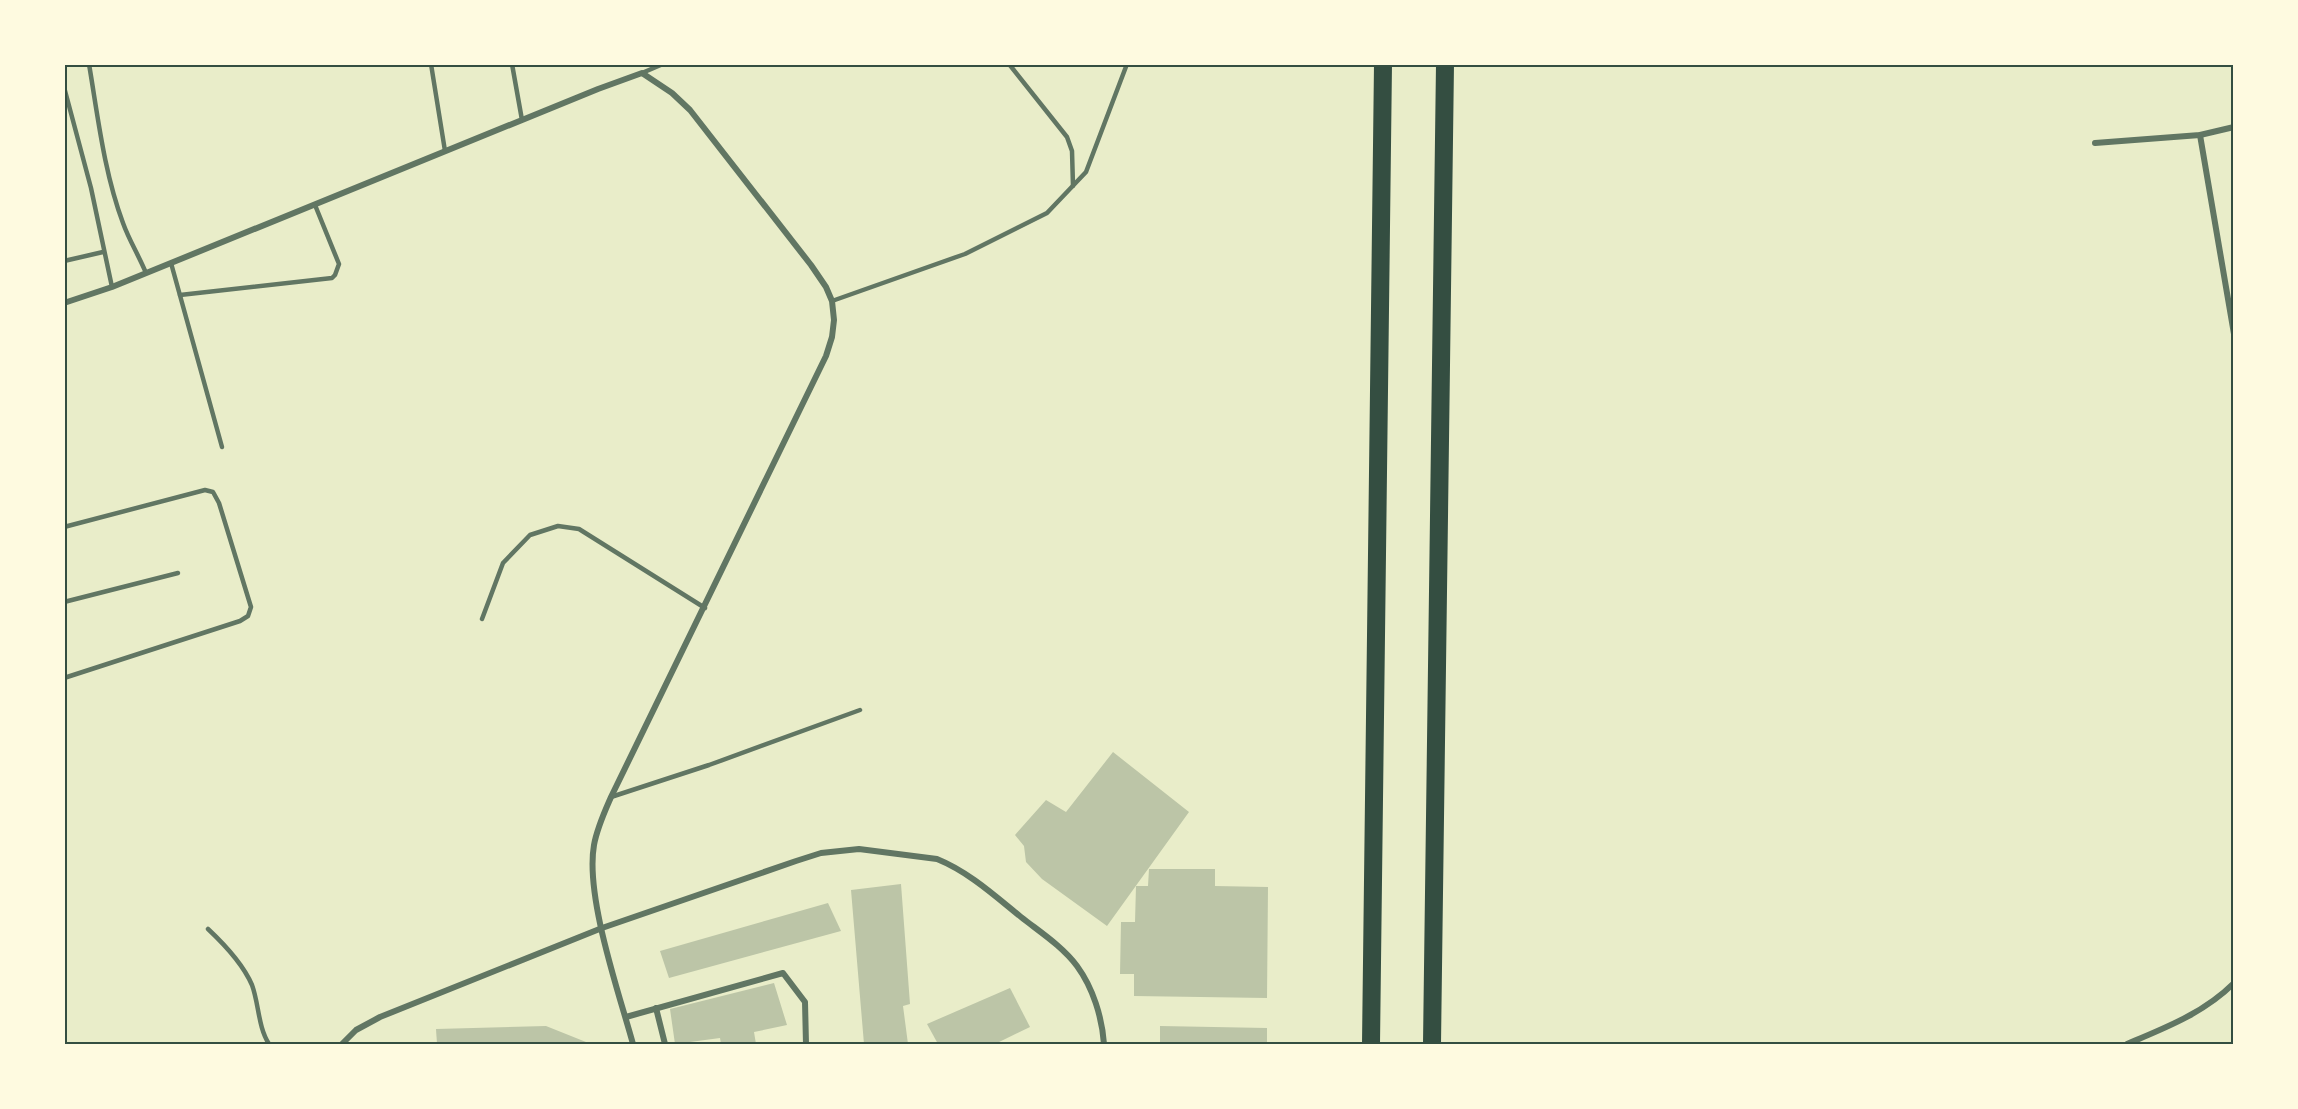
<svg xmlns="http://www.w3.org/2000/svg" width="2298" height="1109" viewBox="0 0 2298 1109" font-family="'PT Sans',sans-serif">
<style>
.building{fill:#bcc5a7}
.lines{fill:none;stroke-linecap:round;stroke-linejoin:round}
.service{stroke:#617663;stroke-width:4.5}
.minor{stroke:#617663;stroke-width:6}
.motorway{stroke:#344e41;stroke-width:18}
.neatline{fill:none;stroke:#344e41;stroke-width:2}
</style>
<rect width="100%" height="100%" fill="#e9edc9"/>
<g class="building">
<polygon points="1113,752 1189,812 1107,926 1042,879 1026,862 1024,846 1015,835 1046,800 1066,812"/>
<polygon points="1149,869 1215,869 1215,886 1268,887 1267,998 1134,996 1134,974 1120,974 1121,922 1135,922 1136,886 1148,886"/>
<polygon points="901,884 910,1004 903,1006 908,1044 864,1044 851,890"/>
<polygon points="828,903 841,931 669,978 660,951"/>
<polygon points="774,983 787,1025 754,1032 756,1044 721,1044 720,1038 675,1044 670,1009"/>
<polygon points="1010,988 1030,1027 995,1044 938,1044 927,1024"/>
<polygon points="546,1026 586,1042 586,1044 437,1044 436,1029"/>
<polygon points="1160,1026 1267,1028 1267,1044 1160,1044"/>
</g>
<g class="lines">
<g class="service">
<path d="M89,64C98,117 104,172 123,223C129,240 139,256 146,273"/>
<polyline points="431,64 445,151"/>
<polyline points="512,64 522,120"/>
<polyline points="1009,64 1067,137 1072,151 1073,186"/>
<polyline points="642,73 663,64"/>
<polyline points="64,87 91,188 112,287"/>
<polyline points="64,261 103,252"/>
<polyline points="171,263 222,447"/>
<polyline points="180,295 332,278 335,275 339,264 315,205"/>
<polyline points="832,301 965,254 1047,213 1086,172 1127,64"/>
<polyline points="64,527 205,490 213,492 219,503 251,607 248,616 240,621 64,678"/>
<polyline points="64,602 178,573"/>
<polyline points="482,619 503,563 530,535 558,526 579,529 705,608"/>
<polyline points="611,797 709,765 860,710"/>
<path d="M208,929C224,944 243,964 252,985C259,1004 258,1027 269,1044"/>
</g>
<g class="minor">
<polyline points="2200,135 2234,334"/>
<polyline points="2095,143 2200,135 2234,127"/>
<path d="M64,303L112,287L598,89L642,73L672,93L690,110L811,265L826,287L832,301L834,320L832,337L826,356L611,797C604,813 597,828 594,845C585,896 619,993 633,1044"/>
<polyline points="656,1008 665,1044"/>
<polyline points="626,1017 783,973 805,1002 806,1044"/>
<path d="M342,1044L356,1030L380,1017L602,928L796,861L821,853L859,849L937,859C969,872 995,896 1021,917C1040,932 1062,946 1077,966C1093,988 1102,1017 1104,1044"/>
<path d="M2127,1044C2165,1028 2204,1013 2234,983"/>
</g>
<g class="motorway">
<polyline points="1371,1044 1383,64"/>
<polyline points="1432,1044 1445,64"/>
</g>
</g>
<rect width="2298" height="1109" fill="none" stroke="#fefae0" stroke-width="132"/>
<rect x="66" y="66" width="2166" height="977" class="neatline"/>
</svg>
